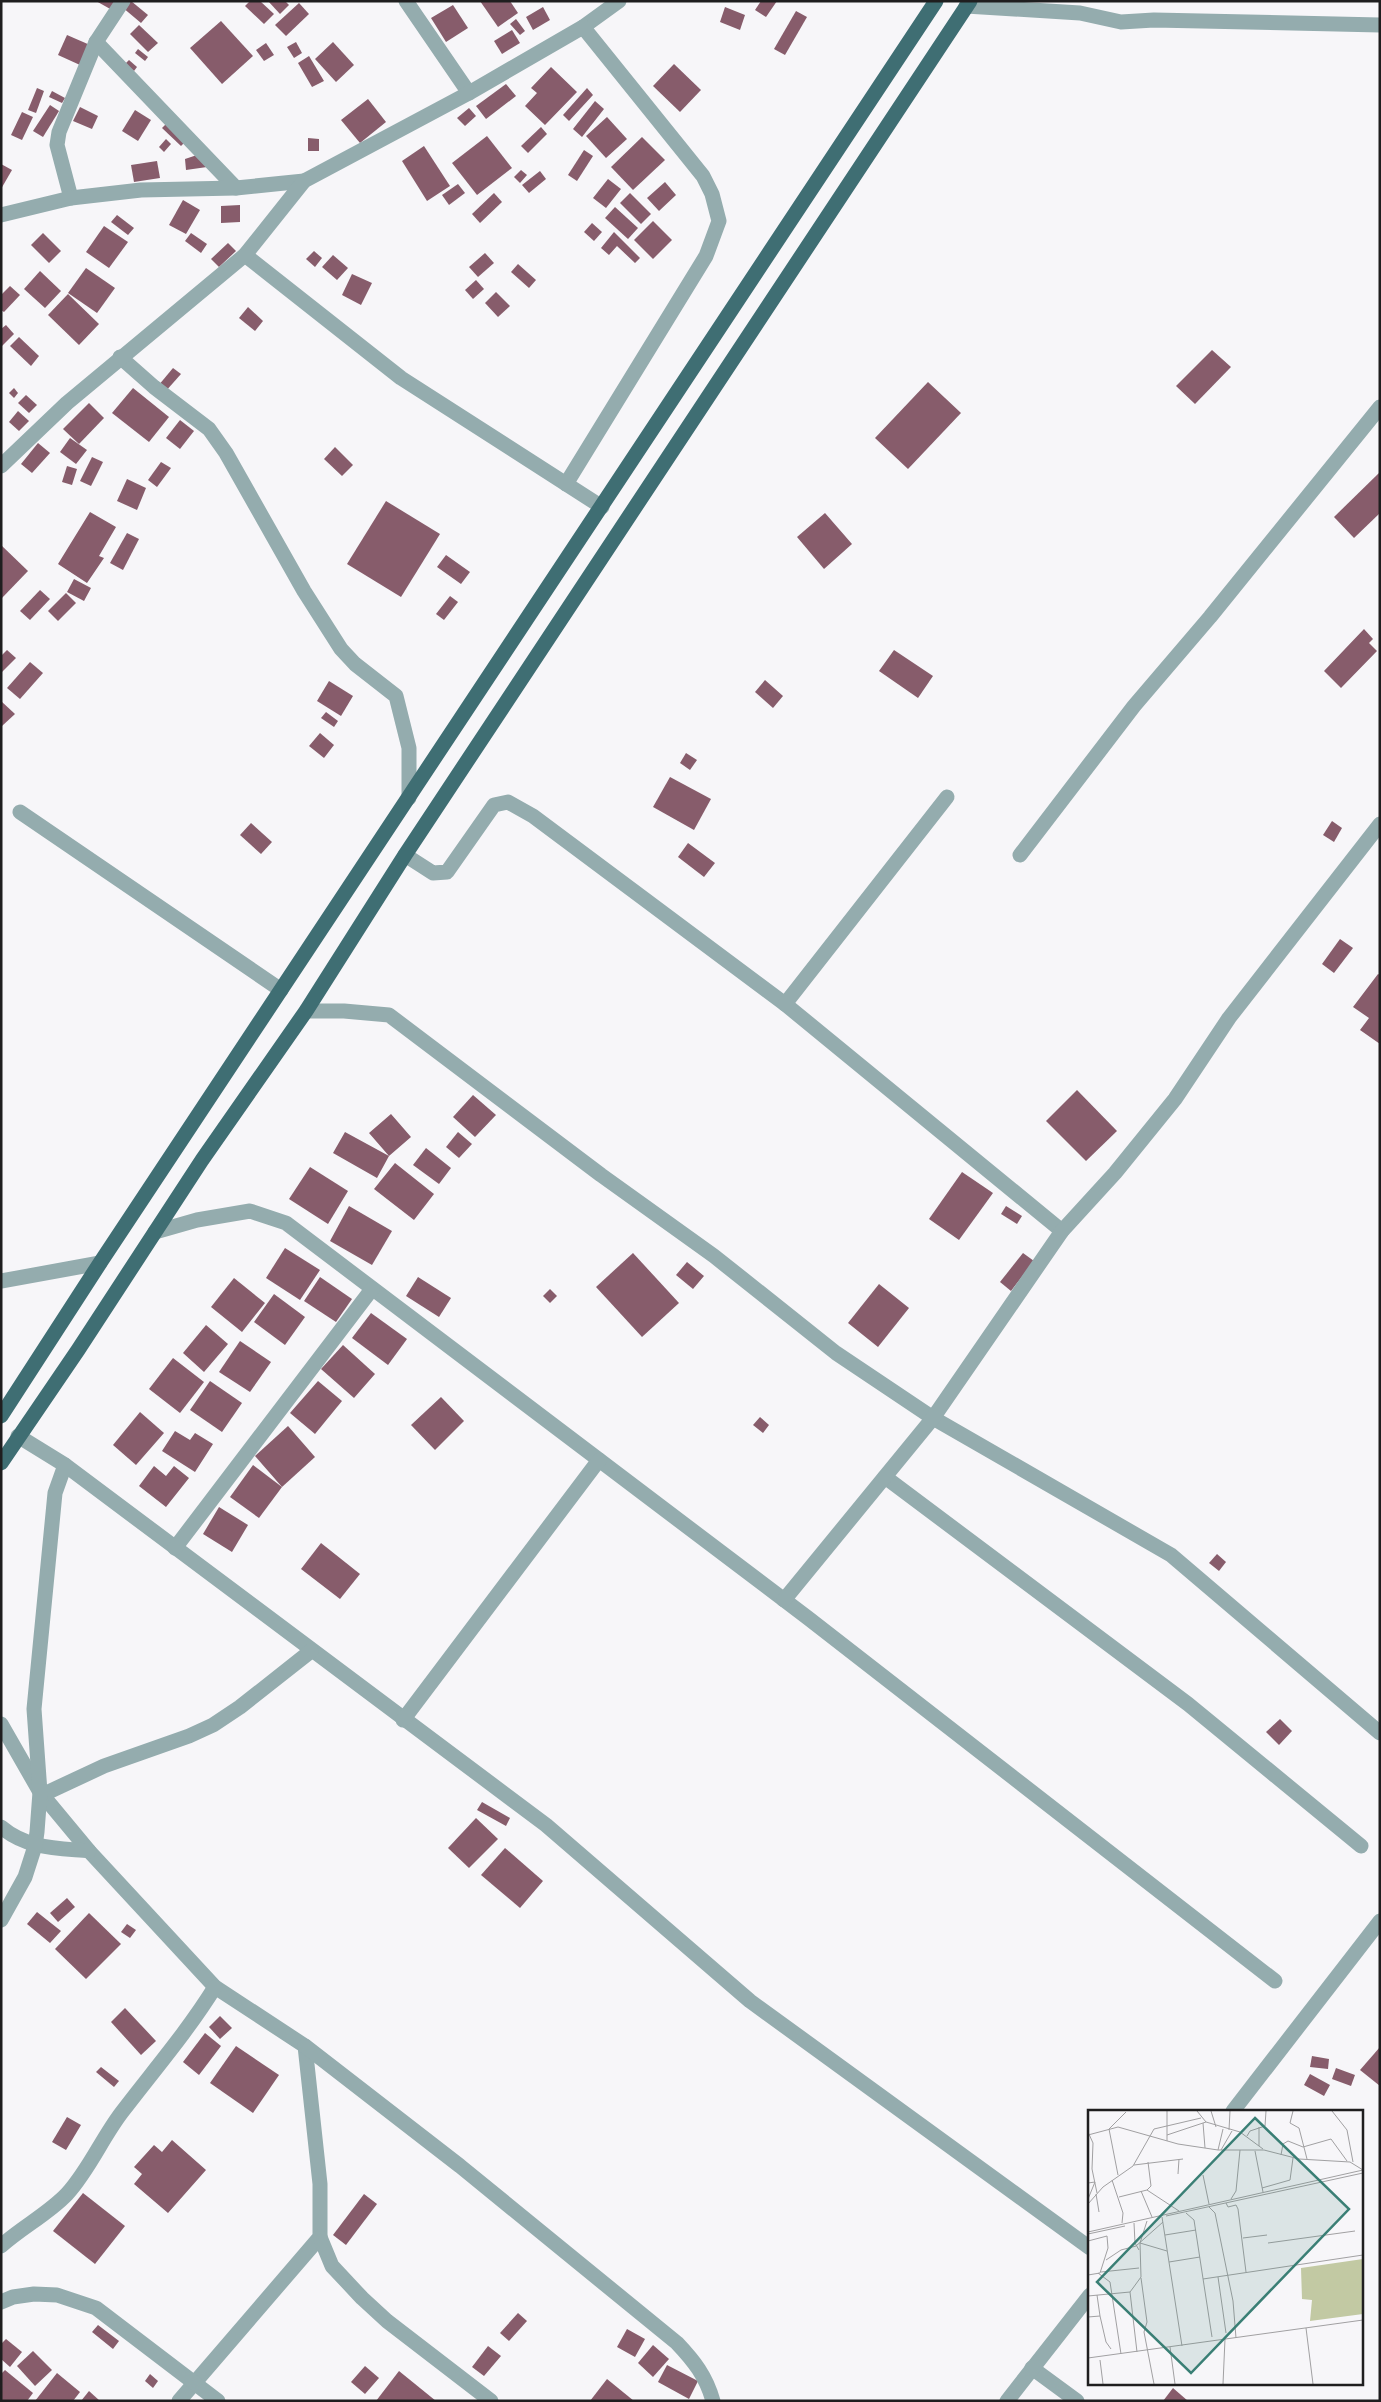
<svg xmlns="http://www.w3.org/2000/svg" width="1381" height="2402" viewBox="0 0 1381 2402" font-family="Commissioner,sans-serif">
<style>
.building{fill:#875c6b}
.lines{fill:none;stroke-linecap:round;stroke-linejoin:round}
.minor{stroke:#94acae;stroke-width:15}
.major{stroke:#3f6e73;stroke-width:15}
.inset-road{fill:none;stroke:#a1a0a2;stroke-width:1}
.view{fill:#3a7f75;fill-opacity:0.15;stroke:#3a7f75;stroke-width:2.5}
.inset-edge{fill:none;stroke:#1f1e1f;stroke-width:2.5}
</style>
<rect width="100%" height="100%" fill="#f7f6f9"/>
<g class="building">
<polygon points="96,1 117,1 112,10"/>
<polygon points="127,1 131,1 148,15 141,23 122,7"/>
<polygon points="250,1 260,1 274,14 264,24 245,6"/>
<polygon points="268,1 285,1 289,5 280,14"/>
<polygon points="480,1 510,1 518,13 498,27"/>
<polygon points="761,1 777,1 766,17 755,10"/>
<polygon points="299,3 309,14 286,36 275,25"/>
<polygon points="453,5 468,28 446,42 431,18"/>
<polygon points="543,7 550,20 533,30 526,17"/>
<polygon points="725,7 745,15 740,30 720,22"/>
<polygon points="796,11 807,17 785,55 774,49"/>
<polygon points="516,19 525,31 520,35 510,24"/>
<polygon points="221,21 253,56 222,84 190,48"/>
<polygon points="139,25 158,43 148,52 130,34"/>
<polygon points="512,30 520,43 502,54 494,41"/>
<polygon points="67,35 90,45 80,65 58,55"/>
<polygon points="296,42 302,53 294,58 287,47"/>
<polygon points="333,42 354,65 336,82 315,59"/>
<polygon points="266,43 274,55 264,61 256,50"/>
<polygon points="138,49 148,57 145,61 135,53"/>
<polygon points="309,56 324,81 312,87 298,63"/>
<polygon points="129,60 137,67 134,71 125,64"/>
<polygon points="674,64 701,90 680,112 653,86"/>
<polygon points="551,67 577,92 545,125 525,106 537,93 531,88"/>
<polygon points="506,84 516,96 486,119 476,106"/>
<polygon points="37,88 44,91 36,113 28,110"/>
<polygon points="587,88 593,95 569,121 563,115"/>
<polygon points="52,91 65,98 62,103 49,97"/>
<polygon points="368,99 386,122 360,143 341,120"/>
<polygon points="595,101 604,109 582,137 573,129"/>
<polygon points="50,105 59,111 43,137 33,131"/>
<polygon points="80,107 98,116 92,129 73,121"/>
<polygon points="469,108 476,116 465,126 457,118"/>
<polygon points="135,110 151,120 138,141 122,131"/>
<polygon points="22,112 33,117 22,140 11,135"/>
<polygon points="607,117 627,139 606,158 586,136"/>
<polygon points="167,123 186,141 181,146 162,128"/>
<polygon points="541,127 547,134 528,153 521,146"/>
<polygon points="487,136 512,168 477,195 452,163"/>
<polygon points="642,137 665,160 633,190 611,167"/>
<polygon points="308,138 319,139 319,151 308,151"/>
<polygon points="166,139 171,144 164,152 159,147"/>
<polygon points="424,146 450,186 427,201 402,161"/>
<polygon points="584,150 593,156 577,181 568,175"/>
<polygon points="200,154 207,167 186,170 185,159"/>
<polygon points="157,161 160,178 134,182 131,165"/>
<polygon points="1,164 12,170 1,189"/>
<polygon points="521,170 527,175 520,183 514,177"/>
<polygon points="540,171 546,179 529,193 522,185"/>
<polygon points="608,179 621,189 606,208 593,198"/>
<polygon points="665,182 676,195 659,211 647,198"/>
<polygon points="458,184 465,193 449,205 442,195"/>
<polygon points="494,193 502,202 480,223 472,214"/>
<polygon points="630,193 651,214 641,224 620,203"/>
<polygon points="183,200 200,210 186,234 169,225"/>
<polygon points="240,205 240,222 221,223 221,206"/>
<polygon points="615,207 638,228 628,239 605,218"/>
<polygon points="117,215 134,228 128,235 111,222"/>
<polygon points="653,221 672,240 653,259 634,240"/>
<polygon points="592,223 602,232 594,241 584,232"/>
<polygon points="104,226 128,242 109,268 86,252"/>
<polygon points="614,232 640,258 635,263 617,246 609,255 601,248"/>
<polygon points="43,233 61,251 49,263 31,245"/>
<polygon points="191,233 207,244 201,253 185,241"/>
<polygon points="228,243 236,251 219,267 211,259"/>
<polygon points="314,251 322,258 315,267 306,259"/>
<polygon points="485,253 494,263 478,277 469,267"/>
<polygon points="333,255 348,268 337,280 322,267"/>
<polygon points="518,264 536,280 529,288 511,272"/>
<polygon points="86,268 115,288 97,313 68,293"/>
<polygon points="40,271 61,291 45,308 24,289"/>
<polygon points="352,274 372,283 361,305 342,295"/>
<polygon points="476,280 484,289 473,299 465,290"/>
<polygon points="10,286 20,295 4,312 1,310 1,295"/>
<polygon points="496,292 510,306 498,317 485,303"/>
<polygon points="68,294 99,324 79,345 48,315"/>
<polygon points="248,307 263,321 255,331 239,318"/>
<polygon points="6,325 14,334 1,347 1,329"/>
<polygon points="19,337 39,356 31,366 10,346"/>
<polygon points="1212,350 1231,367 1195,404 1176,386"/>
<polygon points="173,368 181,374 165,392 158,386"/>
<polygon points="928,382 961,413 908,469 875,438"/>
<polygon points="14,388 18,393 14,398 9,393"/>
<polygon points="133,388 169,417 149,442 112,413"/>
<polygon points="26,395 37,405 29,413 18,403"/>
<polygon points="89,403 104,418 79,444 63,429"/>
<polygon points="18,411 29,421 19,431 9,422"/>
<polygon points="180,420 194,431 180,449 166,438"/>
<polygon points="70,438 87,450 76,464 60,452"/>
<polygon points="38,443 50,453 32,473 21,464"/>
<polygon points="335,447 353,465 342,476 324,459"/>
<polygon points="92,457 103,462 91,486 80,481"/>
<polygon points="161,462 171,468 157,487 148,480"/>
<polygon points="67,466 77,469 72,485 62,482"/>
<polygon points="1380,472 1380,513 1354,538 1334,517"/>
<polygon points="127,479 146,488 137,510 117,501"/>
<polygon points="386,501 440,534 401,597 347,564"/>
<polygon points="90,512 116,527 99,556 104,558 87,583 58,564"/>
<polygon points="825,513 852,544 824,569 797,537"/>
<polygon points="127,533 139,539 123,570 110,563"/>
<polygon points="1,545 28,571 1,599"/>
<polygon points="446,555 470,572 461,584 437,567"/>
<polygon points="74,579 91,588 84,601 67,592"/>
<polygon points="40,590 50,599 30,620 20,611"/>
<polygon points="66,593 76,603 58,621 48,611"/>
<polygon points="450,596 458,602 444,620 436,614"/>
<polygon points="1364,629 1373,639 1369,643 1377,651 1341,688 1324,671"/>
<polygon points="7,650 16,658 1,673 1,656"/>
<polygon points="894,650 933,676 918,698 879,671"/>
<polygon points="30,662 43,673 20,699 7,688"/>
<polygon points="765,680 783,696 773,708 755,692"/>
<polygon points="329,681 353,696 341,716 317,701"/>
<polygon points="1,701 15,714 2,726 1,725"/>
<polygon points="326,712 338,721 334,727 321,718"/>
<polygon points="320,733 334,745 324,758 309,746"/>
<polygon points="686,753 697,760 690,770 680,763"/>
<polygon points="670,777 711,799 694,830 653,807"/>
<polygon points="1332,821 1342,828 1334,842 1323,835"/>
<polygon points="251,823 272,842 261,854 240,835"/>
<polygon points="688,843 715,863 704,877 678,857"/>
<polygon points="1340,939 1353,948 1334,973 1322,964"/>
<polygon points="1378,974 1380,975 1380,1044 1360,1030 1369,1018 1353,1007"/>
<polygon points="1077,1090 1117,1131 1086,1161 1046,1121"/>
<polygon points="473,1095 496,1115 475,1137 453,1117"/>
<polygon points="391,1114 411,1137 389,1156 377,1178 333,1153 345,1132 389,1156 369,1133"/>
<polygon points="458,1132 472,1144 459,1158 446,1147"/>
<polygon points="426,1148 451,1168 439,1184 413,1165"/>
<polygon points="395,1163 434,1194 414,1220 374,1189"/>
<polygon points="310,1167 348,1191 328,1224 289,1199"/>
<polygon points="962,1172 993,1193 959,1240 929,1219"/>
<polygon points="349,1206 392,1231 372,1265 330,1241"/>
<polygon points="1006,1206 1022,1216 1017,1224 1001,1214"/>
<polygon points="285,1248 320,1270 300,1300 266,1278"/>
<polygon points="633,1253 679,1303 642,1337 596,1287"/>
<polygon points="1023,1253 1034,1261 1011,1291 1000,1282"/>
<polygon points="687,1262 704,1276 693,1289 676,1275"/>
<polygon points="320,1277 352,1299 336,1322 304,1301"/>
<polygon points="418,1277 451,1298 439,1317 406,1296"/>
<polygon points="234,1278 265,1303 242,1332 211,1307"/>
<polygon points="879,1284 909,1308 878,1347 848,1323"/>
<polygon points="550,1289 557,1296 550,1303 543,1296"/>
<polygon points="274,1294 305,1317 285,1345 254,1322"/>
<polygon points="371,1313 407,1339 388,1365 352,1338"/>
<polygon points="206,1325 228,1344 204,1372 183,1353"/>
<polygon points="240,1341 271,1362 250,1392 219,1372"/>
<polygon points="343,1345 375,1374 354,1398 321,1369"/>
<polygon points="173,1358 204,1382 180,1413 149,1389"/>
<polygon points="210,1381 242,1403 222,1432 190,1410"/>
<polygon points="318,1381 342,1401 315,1434 290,1413"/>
<polygon points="441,1397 464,1421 435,1450 411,1425"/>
<polygon points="140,1412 164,1433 136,1465 113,1445"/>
<polygon points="760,1417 769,1425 763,1433 753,1425"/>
<polygon points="288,1426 315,1457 282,1487 255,1456"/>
<polygon points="175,1431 190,1440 195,1433 213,1444 195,1472 162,1451"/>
<polygon points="253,1465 282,1487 259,1518 230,1497"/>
<polygon points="154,1466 166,1476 174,1466 189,1478 166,1507 139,1486"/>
<polygon points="219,1507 248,1525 232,1552 203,1534"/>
<polygon points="321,1543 360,1574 340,1599 301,1569"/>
<polygon points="1217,1554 1226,1562 1219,1571 1209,1563"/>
<polygon points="1280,1719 1292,1731 1279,1745 1266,1732"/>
<polygon points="482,1802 510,1818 506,1826 477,1810"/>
<polygon points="476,1818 498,1839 469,1868 448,1848"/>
<polygon points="505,1848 543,1881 520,1908 481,1875"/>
<polygon points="67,1898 75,1907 58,1922 50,1913"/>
<polygon points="37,1912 61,1931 50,1943 27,1924"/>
<polygon points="89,1913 121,1944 86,1979 55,1949"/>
<polygon points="127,1924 136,1930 130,1938 121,1932"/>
<polygon points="125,2008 156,2041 141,2055 111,2022"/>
<polygon points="220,2016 232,2028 220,2039 209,2027"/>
<polygon points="205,2033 221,2046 199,2075 183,2062"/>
<polygon points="236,2046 279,2075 253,2113 210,2083"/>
<polygon points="1380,2047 1380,2086 1360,2070"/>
<polygon points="1312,2056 1329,2059 1328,2069 1310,2067"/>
<polygon points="101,2067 119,2081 114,2087 96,2072"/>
<polygon points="1336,2068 1355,2075 1351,2086 1332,2079"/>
<polygon points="1310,2074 1330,2085 1324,2096 1304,2085"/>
<polygon points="67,2117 81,2125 66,2150 52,2142"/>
<polygon points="172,2140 206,2170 168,2213 134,2184 142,2174 134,2167 154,2145 162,2152"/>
<polygon points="83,2193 125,2226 95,2264 53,2231"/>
<polygon points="364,2194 377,2204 346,2245 333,2235"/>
<polygon points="518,2313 527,2321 509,2341 500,2333"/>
<polygon points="98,2325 119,2341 113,2349 92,2332"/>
<polygon points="627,2329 645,2339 635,2357 617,2347"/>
<polygon points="6,2339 22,2352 10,2367 1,2359 1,2344"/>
<polygon points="653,2345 669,2359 653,2377 638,2363"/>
<polygon points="488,2346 501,2356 484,2376 472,2367"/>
<polygon points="33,2351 52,2370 35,2386 17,2366"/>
<polygon points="667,2365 698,2381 689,2399 658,2382"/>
<polygon points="365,2366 379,2378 365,2394 351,2382"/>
<polygon points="5,2370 33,2393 27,2401 1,2401 1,2374"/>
<polygon points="399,2371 436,2401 376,2401"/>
<polygon points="57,2373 80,2392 73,2401 35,2401"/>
<polygon points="150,2374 158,2381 153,2388 145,2381"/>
<polygon points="607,2379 634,2401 590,2401"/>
<polygon points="1173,2388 1188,2401 1163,2401"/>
<polygon points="89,2391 100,2401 81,2401"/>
</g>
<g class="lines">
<g class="minor">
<polyline points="406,1 469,93"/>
<polyline points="966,6 1080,13 1121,22 1154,20 1380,25"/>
<polyline points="96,42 236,188"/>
<polyline points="71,198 57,145 59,132 96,42 123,1"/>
<polyline points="1,215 71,198 141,190 236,188 304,181"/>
<polyline points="245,255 401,378 602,507"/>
<polyline points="120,357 154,387 209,429 226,453 304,591 341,649 355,664 396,696 409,748 409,798"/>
<polyline points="1,466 67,403 245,255 304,181 469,93 583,27 619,1"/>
<polyline points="566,484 706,256 719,221 712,194 703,176 583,27"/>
<polyline points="20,812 281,990"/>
<polyline points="405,855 433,873 447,872 494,805 508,802 533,816 785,1004 1062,1231"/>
<polyline points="1020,855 1134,706 1210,617 1380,407"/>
<polyline points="785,1004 947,797"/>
<polyline points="306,1011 344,1011 389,1015 601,1175 714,1256 836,1353 933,1418 1171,1555 1380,1733"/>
<polyline points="155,1232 197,1220 250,1211 286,1223 808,1618 1275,1981"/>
<polyline points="1,1281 100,1263"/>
<polyline points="18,1436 65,1465 546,1825 750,2001 1090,2248"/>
<polyline points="885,1477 1188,1704 1361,1846"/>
<polyline points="175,1548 372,1289"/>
<polyline points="784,1600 933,1418 1062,1231 1115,1173 1175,1099 1229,1018 1380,824"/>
<polyline points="403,1720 599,1460"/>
<polyline points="1,1724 40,1792 89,1851 215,1987 305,2046 320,2184 320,2237 179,2401"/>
<polyline points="42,1795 104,1766 189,1736 213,1725 240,1707 311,1651"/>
<path d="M1,1827C27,1849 57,1848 89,1851"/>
<polyline points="1,1920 25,1877 35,1846 37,1832 40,1792 34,1709 55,1493 65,1465"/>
<path d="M305,2046L460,2166L677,2343C694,2361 706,2376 713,2401"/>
<polyline points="1233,2111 1380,1921"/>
<polyline points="320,2237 332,2266 362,2298 387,2321 491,2401"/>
<path d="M1,2246C22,2227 48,2214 67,2194C89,2170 102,2138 122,2112C154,2070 187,2032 215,1987"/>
<polyline points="1,2302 13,2297 34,2294 57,2295 96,2308 218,2401"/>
<polyline points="1032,2368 1077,2401"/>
<polyline points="1007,2401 1090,2295"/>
</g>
<g class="major">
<polyline points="1,1416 100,1263 936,1"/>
<polyline points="1,1463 78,1350 202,1160 306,1011 405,855 970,1"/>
</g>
</g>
<g transform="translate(1088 2110)">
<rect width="275" height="275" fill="#f7f6f9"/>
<path d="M275,149V204L222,211L224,190L214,189L213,158Z" fill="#c2c9a3"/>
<path class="inset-road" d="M109,1L118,12L152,22L175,39M123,1L128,17M205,1L202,13L211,18L219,49M244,1L259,20L265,52M115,13L117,38M141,20L142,1M0,22L5,33L4,59L9,83M0,25L30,17L90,34L130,40H176L211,49L262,52L275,60M79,25L118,12M159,26L162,21L177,16L178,1M79,31V1M171,36V17M130,40L135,19M133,40L144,21M167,41L175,82M193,45L195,34L200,31L215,37L243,29L259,51M46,55L95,49M90,64L91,49M30,65L21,19L38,2M115,65L121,94M24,70L35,103L34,113M0,73L7,72L0,89M174,78L202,70L205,48M59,80L63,76L60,52M53,81L64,107M8,84L11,102M31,87L59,80L91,101M143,89L148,81L152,40M138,93L140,97L148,95L150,99L158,162M0,94L15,77L45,56L66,19L113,8M121,97L127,103L145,191L148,228M98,103L106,110L124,227M78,106L275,63M74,107L94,236M46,113L47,133L51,140M0,122L275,60M0,124L37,116M77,125L108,120M155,128L179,125M0,131L19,126L20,138L12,163L0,165M52,133L79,141M180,133L267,121M18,150L33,140L48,136L75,112M81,152L112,147M13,162L51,158M10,163L22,172L33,244M130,167L138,223M53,168L59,212L56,222L66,274M115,169L275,145M42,182L49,242M0,186L42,182L45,178L53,167L52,133L59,111M12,206L18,232L23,239M0,207L12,206L9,185M218,218L225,274M82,237L87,274M0,248L275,210M12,250L15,274M135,274L137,229"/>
<path class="view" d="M167,8L261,99L103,263L9,172Z"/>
<rect width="275" height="275" class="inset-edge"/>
</g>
<rect width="1381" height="2402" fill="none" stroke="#1f1e1f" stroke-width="5"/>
</svg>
